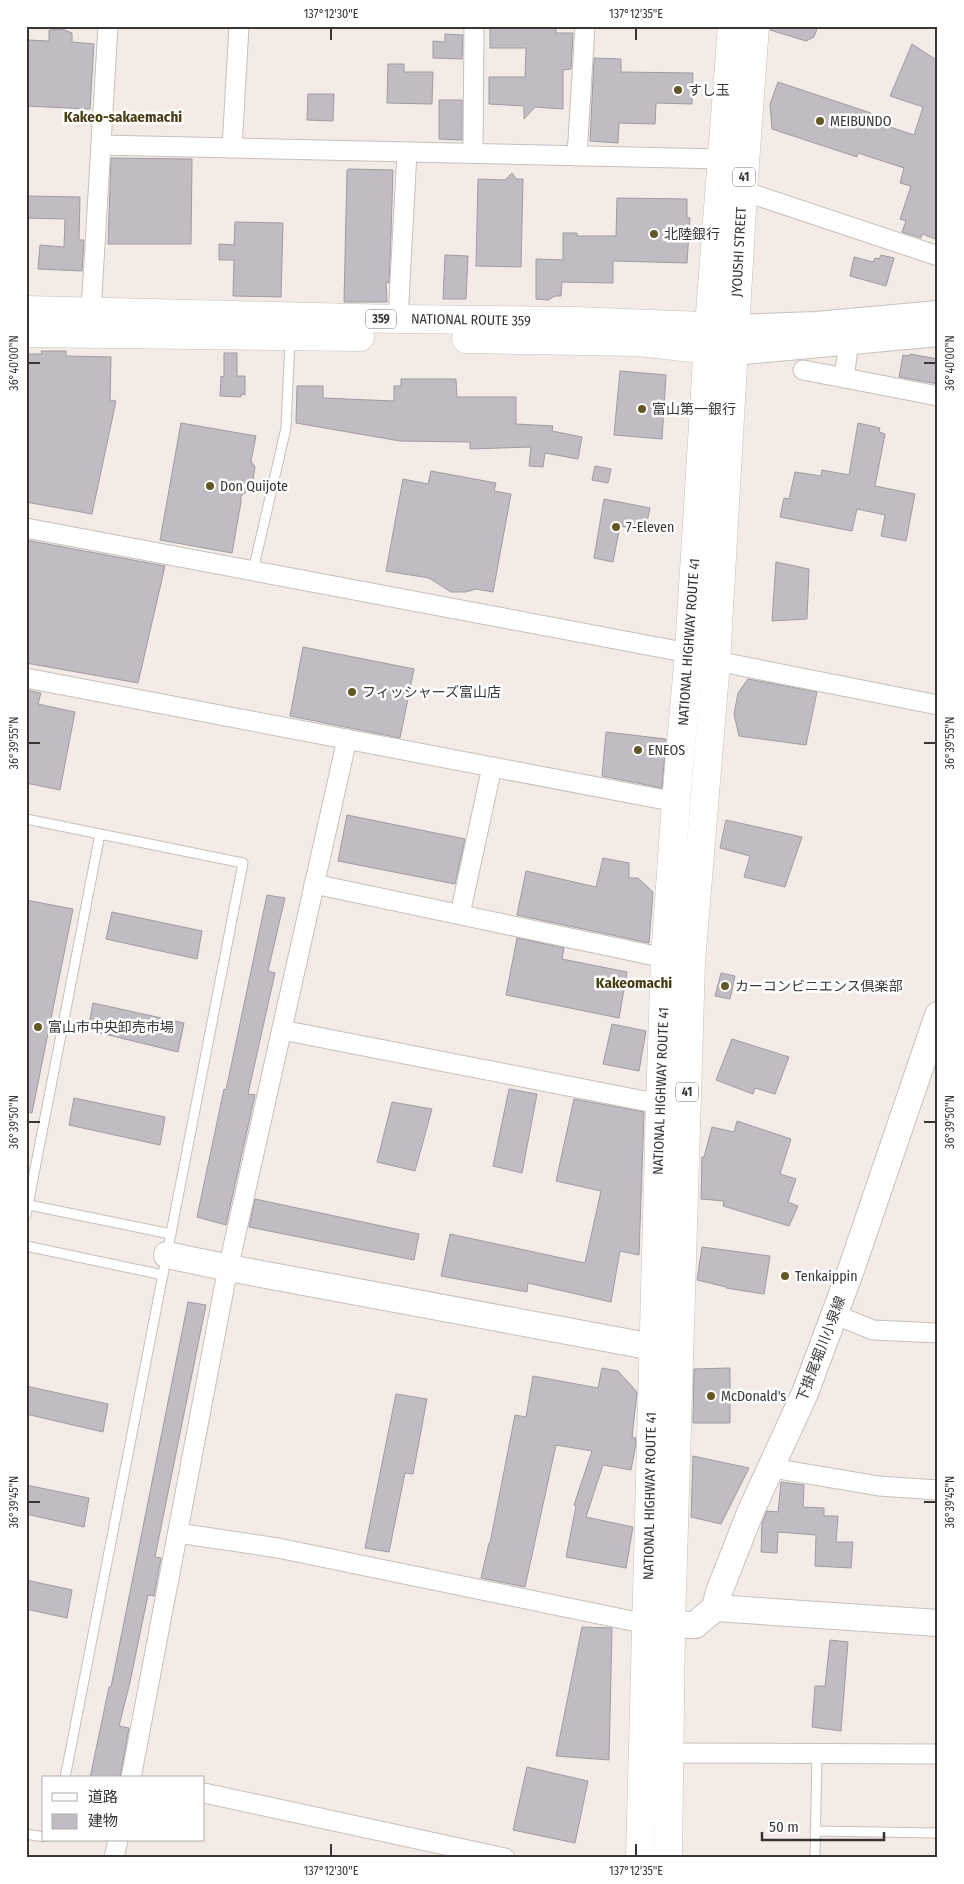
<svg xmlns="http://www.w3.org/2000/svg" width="964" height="1884" viewBox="0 0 964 1884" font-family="'Fira Sans Condensed','Noto Sans JP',sans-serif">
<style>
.building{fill:#c1bcc3;stroke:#a09ba2}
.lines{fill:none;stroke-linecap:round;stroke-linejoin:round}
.lane-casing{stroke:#c8c0bb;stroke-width:11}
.street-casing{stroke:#c8c0bb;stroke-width:21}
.secondary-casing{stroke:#c8c0bb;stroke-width:28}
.highway-casing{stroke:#c8c0bb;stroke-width:29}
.lane{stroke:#fff;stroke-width:9}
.street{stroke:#fff;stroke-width:19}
.secondary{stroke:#fff;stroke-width:26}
.highway{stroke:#fff;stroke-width:28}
.ticks{fill:none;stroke:#393534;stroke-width:2}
.poi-dot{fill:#655724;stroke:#fff;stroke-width:2}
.labels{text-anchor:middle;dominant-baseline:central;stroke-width:5;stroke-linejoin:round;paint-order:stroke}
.shield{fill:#fff;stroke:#747271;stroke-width:1}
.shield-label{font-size:12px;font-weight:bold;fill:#393534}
.poi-label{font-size:14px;fill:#393534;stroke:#fff;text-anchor:start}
.street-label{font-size:14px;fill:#393534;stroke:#fff}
.neighbourhood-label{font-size:15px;font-weight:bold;fill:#473c12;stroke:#fff}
.neatline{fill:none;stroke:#393534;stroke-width:2}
.ticks-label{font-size:12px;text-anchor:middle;fill:#393534}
</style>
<rect width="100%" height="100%" fill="#f4ebe6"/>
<g class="building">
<polygon points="490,26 556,26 556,33 573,33 571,69 563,70 563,109 535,107 524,119 524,106 489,104 489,77 525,77 526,48 490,48"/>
<polygon points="770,26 818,26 814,37 806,41 770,30"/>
<polygon points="62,29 72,33 72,42 94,44 90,109 26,106 28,40 49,41 49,30"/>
<polygon points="445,34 463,35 462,59 433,58 433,41 445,42"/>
<polygon points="912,44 938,61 938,240 922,234 921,238 902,232 906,221 900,219 911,186 900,183 904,168 858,153 857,157 772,129 770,104 778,82 871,113 869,120 914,135 923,107 890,96"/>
<polygon points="594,58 621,59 621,72 693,73 692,104 656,103 655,124 619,123 618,143 590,141"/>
<polygon points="388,64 404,64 404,72 433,72 432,104 387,103"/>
<polygon points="308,94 334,94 333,121 307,120"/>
<polygon points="439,100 462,100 462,140 439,139"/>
<polygon points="111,158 192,159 191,244 108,244"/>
<polygon points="349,169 393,170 391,235 389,283 386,282 387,302 344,302 347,170"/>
<polygon points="512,173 516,179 523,179 521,267 476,266 478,179 505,180"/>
<polygon points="26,196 80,197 79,240 84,240 82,271 38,269 40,245 64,247 65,219 26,218"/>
<polygon points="617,198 687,199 687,217 690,218 687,263 613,261 613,283 562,282 561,296 555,296 548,300 536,299 536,259 563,260 563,233 577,233 577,236 616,236"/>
<polygon points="235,222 283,223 281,297 233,296 234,260 219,260 219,244 234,245"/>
<polygon points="445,255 468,256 466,299 443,299"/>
<polygon points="881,255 894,258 886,286 850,276 854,257 873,262 875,258 879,259"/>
<polygon points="41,351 66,351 66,356 111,357 110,400 116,401 92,514 26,502 26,354 42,354"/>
<polygon points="224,353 237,353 237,376 245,376 245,395 241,394 241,397 220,396 221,376 224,377"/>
<polygon points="910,354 938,359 938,384 899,377 903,355 909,356"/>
<polygon points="620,371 666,375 662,439 614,435"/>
<polygon points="401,379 456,379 457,397 516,397 516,424 553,426 552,431 582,437 578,459 545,453 543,467 529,466 531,447 470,449 470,442 400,441 296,423 297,386 323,386 323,398 394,401 394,386 401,386"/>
<polygon points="181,423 256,436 251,461 255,467 253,480 246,492 241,496 241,502 232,553 160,540"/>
<polygon points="858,423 880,428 879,432 885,434 875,486 915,494 906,541 881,536 885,515 857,509 852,531 780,517 784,498 789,499 795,472 821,476 822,470 849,475"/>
<polygon points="595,466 611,469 608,483 592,480"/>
<polygon points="431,471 496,483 494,491 511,494 493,592 476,589 466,592 451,592 429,578 386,571 403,479 428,484"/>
<polygon points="604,499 650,508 645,531 620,526 613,562 594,558"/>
<polygon points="26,540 165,566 138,683 26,663"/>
<polygon points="776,562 809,569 807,619 772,621"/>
<polygon points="303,647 414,669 400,738 290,716"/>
<polygon points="748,679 817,692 806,745 739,736 734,714 738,693"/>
<polygon points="26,690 41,693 38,704 75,712 60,790 26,783"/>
<polygon points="606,732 666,739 662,788 602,776"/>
<polygon points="347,815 465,839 455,884 338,861"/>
<polygon points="726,820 802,837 785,887 744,877 750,856 720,848"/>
<polygon points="603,858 629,863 629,878 638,878 653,892 649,943 517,915 526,871 596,887"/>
<polygon points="267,895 285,898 268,971 275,973 248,1094 255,1095 226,1225 197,1217 224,1089 226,1090"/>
<polygon points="26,900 73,909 32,1113 26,1112"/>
<polygon points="112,912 202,931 197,959 106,939"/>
<polygon points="517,938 564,948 562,959 627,972 619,1018 506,995"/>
<polygon points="721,973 735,976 730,999 715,996"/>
<polygon points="93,1003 184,1023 178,1052 88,1030"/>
<polygon points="612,1024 646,1031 639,1071 603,1064"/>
<polygon points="732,1039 789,1057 775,1094 755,1088 753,1094 716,1080"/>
<polygon points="509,1089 537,1094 522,1173 493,1166"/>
<polygon points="74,1098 165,1117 160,1145 69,1125"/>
<polygon points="574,1099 644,1112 639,1255 620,1251 611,1302 528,1283 527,1292 441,1276 450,1234 585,1263 601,1191 556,1181"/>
<polygon points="392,1102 432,1109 415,1171 377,1162"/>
<polygon points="737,1121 791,1139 780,1174 796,1179 788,1202 798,1206 789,1226 723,1206 724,1201 701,1199 702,1157 704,1157 712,1127 734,1132"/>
<polygon points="255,1199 419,1234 414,1260 249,1227"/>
<polygon points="702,1247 770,1256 764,1294 726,1288 726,1287 697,1280"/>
<polygon points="188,1302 206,1305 155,1557 161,1558 154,1596 148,1595 130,1682 119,1726 129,1728 120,1778 90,1778 109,1687 111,1687"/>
<polygon points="602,1368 618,1371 637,1392 632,1437 636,1438 635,1449 631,1470 603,1465 586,1517 633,1527 626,1568 566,1557 576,1506 574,1505 592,1451 556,1445 525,1587 481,1578 489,1543 490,1543 515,1415 526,1417 533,1376 598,1388"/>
<polygon points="730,1368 730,1423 693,1423 694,1369"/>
<polygon points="26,1386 108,1404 103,1432 26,1414"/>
<polygon points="396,1394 427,1399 413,1474 405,1473 389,1552 365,1548"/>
<polygon points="693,1456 749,1468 721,1524 691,1517"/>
<polygon points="781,1482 804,1485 803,1507 824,1508 824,1516 838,1516 836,1542 853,1542 851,1568 815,1566 816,1535 778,1532 777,1553 761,1552 762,1523 767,1511 778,1512"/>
<polygon points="26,1485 89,1498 84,1527 26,1514"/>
<polygon points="26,1580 72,1590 67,1618 26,1609"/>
<polygon points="582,1627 612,1628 609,1760 556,1756"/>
<polygon points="830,1640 848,1642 841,1731 812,1727 815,1686 825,1686"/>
<polygon points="527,1767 588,1781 575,1843 513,1830"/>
</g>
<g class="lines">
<defs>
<g id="lane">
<polyline points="253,571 286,428 290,339"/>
<polyline points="26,819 243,863 65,1778"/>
<polyline points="29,1205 171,1234"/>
<polyline points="26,1215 100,834"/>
<polyline points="26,1246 163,1275"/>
<polyline points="815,1831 938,1833"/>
<polyline points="26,1834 44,1837"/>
<polyline points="815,1858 817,1753"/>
</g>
<g id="street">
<polyline points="101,145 723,159"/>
<polyline points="232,148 239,26"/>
<polyline points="473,153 474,26"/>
<polyline points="577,156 585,26"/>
<polyline points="743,191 938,256"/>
<polyline points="91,312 108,26"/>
<polyline points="398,319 407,152"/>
<polyline points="803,370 938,396"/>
<polyline points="844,378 849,341"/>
<polyline points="26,528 689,653"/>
<polyline points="716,661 938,705"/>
<polyline points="26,678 676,802"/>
<polyline points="314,884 665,958"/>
<polyline points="460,914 492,767"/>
<polyline points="282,1030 660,1104"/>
<polyline points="836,1315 873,1330 938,1333"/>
<polyline points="772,1468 879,1486 938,1490"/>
<polyline points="178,1533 278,1548 647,1624"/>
<polyline points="670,1753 938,1754"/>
<polyline points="131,1778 226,1278 347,739"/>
<polyline points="204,1793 505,1858"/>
<polyline points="114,1858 118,1840"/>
</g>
<g id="secondary">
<polyline points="735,328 816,325 938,314"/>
<polyline points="734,352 938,333"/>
<polyline points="167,1255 229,1268 653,1347 675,1348"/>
<polyline points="715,1608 938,1623"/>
<polyline points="650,1624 695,1625 715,1608 719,1592 750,1513 805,1393 851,1270 938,1015"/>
</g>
<g id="highway">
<polyline points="26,310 398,319 575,321 728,327"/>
<polyline points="26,333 360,337"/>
<polyline points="466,339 639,342 727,352"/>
<polyline points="640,1858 660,1104 665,958 676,802 689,653 709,326 732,26"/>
<polyline points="668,1858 671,1625 691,962 716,661 743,191 755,26"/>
</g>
</defs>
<use href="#lane" class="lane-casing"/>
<use href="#street" class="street-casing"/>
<use href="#secondary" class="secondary-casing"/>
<use href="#highway" class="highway-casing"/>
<use href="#lane" class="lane"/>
<use href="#street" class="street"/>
<use href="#secondary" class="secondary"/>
<use href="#highway" class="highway"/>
</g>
<path class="ticks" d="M331,28V40M636,28V40M28,363H40M924,363H936M28,743H40M924,743H936M28,1122H40M924,1122H936M28,1502H40M924,1502H936M331,1844V1856M636,1844V1856"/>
<g class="poi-dot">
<circle cx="678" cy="90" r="5"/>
<circle cx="820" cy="121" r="5"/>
<circle cx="654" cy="234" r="5"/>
<circle cx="642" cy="409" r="5"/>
<circle cx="210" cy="486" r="5"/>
<circle cx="616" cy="527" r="5"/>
<circle cx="352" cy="692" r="5"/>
<circle cx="638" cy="750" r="5"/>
<circle cx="725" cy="986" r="5"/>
<circle cx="38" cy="1027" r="5"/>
<circle cx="785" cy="1276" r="5"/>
<circle cx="711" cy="1396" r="5"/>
</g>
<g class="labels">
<g class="shield">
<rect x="733" y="167.5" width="22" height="19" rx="4"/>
<rect x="366" y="309.5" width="30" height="19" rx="4"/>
<rect x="676" y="1082.5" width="22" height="19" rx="4"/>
</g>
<g class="shield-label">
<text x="744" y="177">41</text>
<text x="381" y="319">359</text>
<text x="687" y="1092">41</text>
</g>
<g class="poi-label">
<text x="688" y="90">すし玉</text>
<text x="830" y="121">MEIBUNDO</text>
<text x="664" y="234">北陸銀行</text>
<text x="652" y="409">富山第一銀行</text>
<text x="220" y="486">Don Quijote</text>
<text x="626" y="527">7-Eleven</text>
<text x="362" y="692">フィッシャーズ富山店</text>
<text x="648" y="750">ENEOS</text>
<text x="735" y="986">カーコンビニエンス倶楽部</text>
<text x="48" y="1027">富山市中央卸売市場</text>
<text x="795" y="1276">Tenkaippin</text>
<text x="721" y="1396">McDonald's</text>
</g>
<g class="street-label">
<text transform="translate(739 252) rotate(-87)">JYOUSHI STREET</text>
<text transform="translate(471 320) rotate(1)">NATIONAL ROUTE 359</text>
<text transform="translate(689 642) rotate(-86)">NATIONAL HIGHWAY ROUTE 41</text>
<text transform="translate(661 1091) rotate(-88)">NATIONAL HIGHWAY ROUTE 41</text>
<text transform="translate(821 1349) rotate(-69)">下掛尾堀川小泉線</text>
<text transform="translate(650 1496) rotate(-89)">NATIONAL HIGHWAY ROUTE 41</text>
</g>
<g class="neighbourhood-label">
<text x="123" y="117">Kakeo-sakaemachi</text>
<text x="634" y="983">Kakeomachi</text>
</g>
</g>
<rect width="964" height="1884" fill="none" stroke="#ffffff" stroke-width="55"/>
<rect x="42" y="1776" width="162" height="65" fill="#ffffff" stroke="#b0aeae"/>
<rect x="52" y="1793" width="25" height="8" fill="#ffffff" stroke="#b0aeae"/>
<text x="88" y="1802" font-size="15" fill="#393534">道路</text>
<rect x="52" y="1814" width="25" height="15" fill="#c1bcc3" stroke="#b0aeae"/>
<text x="88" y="1826" font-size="15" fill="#393534">建物</text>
<path d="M762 1832v8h122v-8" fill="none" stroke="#393534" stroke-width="2.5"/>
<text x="769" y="1832" font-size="15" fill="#393534" stroke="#ffffff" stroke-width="4" paint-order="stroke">50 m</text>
<rect x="28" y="28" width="908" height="1828" class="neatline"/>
<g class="ticks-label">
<text x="331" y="18">137°12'30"E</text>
<text x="636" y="18">137°12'35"E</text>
<text transform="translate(14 363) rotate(-90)" y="4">36°40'00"N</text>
<text transform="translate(950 363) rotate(-90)" y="4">36°40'00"N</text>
<text transform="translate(14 743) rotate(-90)" y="4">36°39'55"N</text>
<text transform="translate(950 743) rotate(-90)" y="4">36°39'55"N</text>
<text transform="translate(14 1122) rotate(-90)" y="4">36°39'50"N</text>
<text transform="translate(950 1122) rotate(-90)" y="4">36°39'50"N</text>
<text transform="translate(14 1502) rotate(-90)" y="4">36°39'45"N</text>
<text transform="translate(950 1502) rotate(-90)" y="4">36°39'45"N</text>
<text x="331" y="1875">137°12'30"E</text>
<text x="636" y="1875">137°12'35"E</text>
</g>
</svg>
